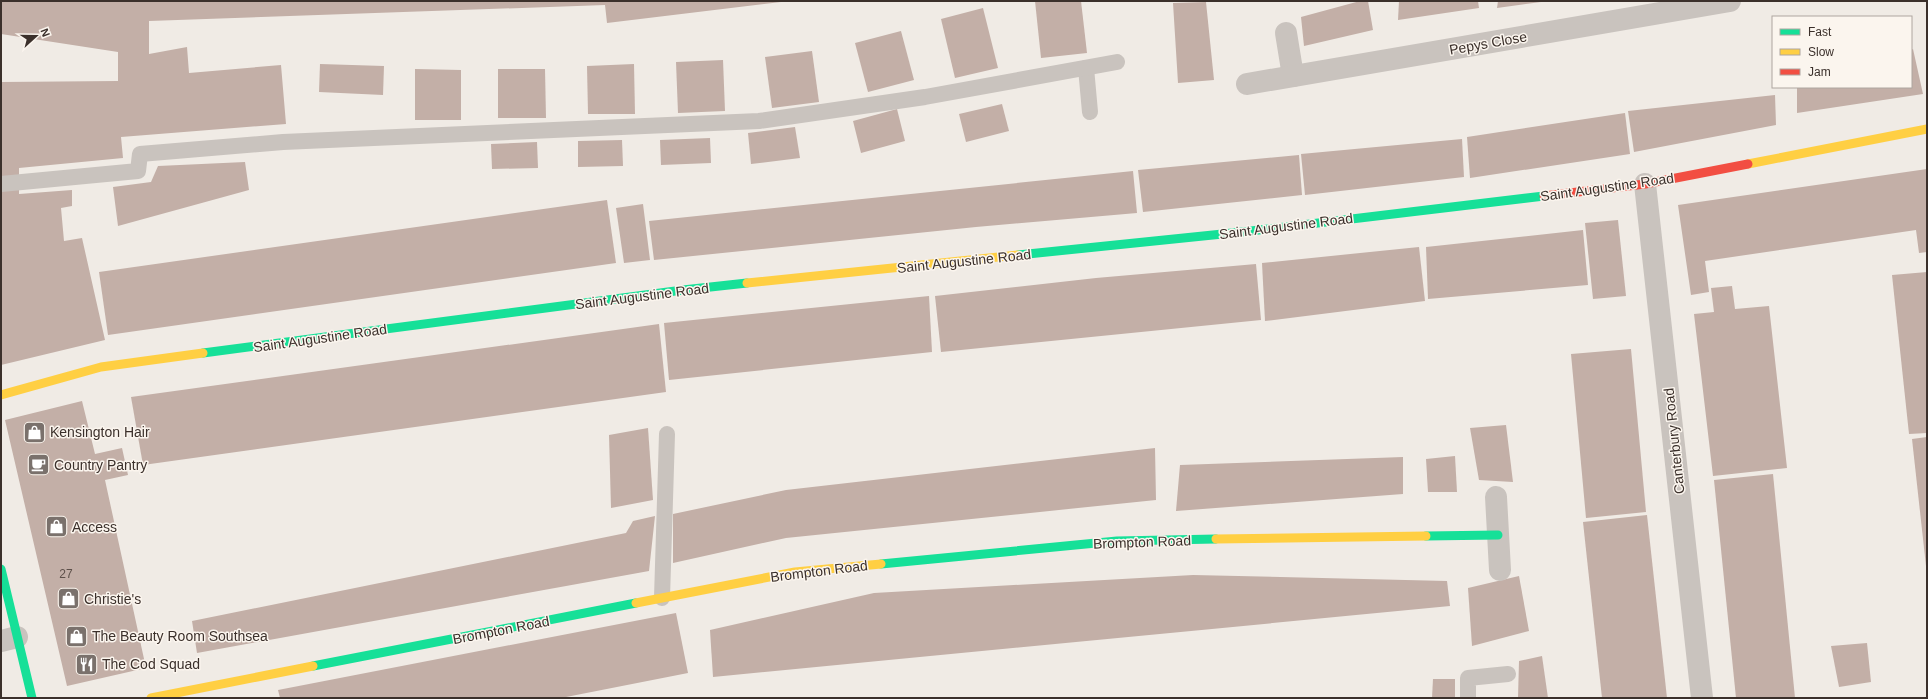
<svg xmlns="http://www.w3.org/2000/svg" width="1928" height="699" viewBox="0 0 1928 699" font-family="Helvetica,sans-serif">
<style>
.building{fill:#c3afa7}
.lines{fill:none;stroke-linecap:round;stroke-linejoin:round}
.lane{stroke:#c9c3be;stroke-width:16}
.street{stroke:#c9c3be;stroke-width:22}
.fast{stroke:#16e098;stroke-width:9}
.slow{stroke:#ffcf43;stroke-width:9}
.jam{stroke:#f24e42;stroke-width:9}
.labels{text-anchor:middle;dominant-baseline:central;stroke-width:3;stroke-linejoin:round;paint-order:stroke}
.number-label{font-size:12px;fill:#5d504a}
.street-label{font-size:14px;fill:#3b302b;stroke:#fbf5ee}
.poi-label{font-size:14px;fill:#3b302b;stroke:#fbf5ee;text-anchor:start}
</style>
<rect width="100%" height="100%" fill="#f0ebe5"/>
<g class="building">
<polygon points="1,1 781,1 781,2 607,23 605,5 149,21 149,54 187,47 189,73 281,65 286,124 121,137 123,158 19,168 19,194 72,190 72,206 61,208 64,241 82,238 105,340 1,365 1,82 118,81 118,52 1,34"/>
<polygon points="1035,1 1081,1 1087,53 1041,58"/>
<polygon points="1360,1 1368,1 1373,30 1304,46 1301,17"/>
<polygon points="1399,1 1478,1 1479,8 1398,20"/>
<polygon points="1498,1 1540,1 1541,2 1497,8"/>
<polygon points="1206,2 1214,80 1178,83 1173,3"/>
<polygon points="983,8 998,68 955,78 941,19"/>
<polygon points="901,31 914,80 868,92 855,43"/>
<polygon points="1913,49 1923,94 1797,113 1797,87 1911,87 1911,50"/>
<polygon points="812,51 819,102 772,108 765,57"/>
<polygon points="723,60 725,111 678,113 676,62"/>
<polygon points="320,64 384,66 383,95 319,92"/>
<polygon points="634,64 635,114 588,114 587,66"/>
<polygon points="415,69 461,70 461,120 415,120"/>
<polygon points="498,69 545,69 546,118 498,118"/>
<polygon points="1775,95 1776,125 1634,152 1628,111"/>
<polygon points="1002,104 1009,131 966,142 959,114"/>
<polygon points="897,109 905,141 861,153 853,121"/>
<polygon points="1625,113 1630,154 1470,178 1467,137"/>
<polygon points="795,127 800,158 751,164 748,133"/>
<polygon points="710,138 711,163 661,165 660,140"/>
<polygon points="1462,139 1464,177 1305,195 1301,154"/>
<polygon points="622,140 623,166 578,167 578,141"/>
<polygon points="537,142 538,168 492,169 491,144"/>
<polygon points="1299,155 1302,195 1143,212 1138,170"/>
<polygon points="245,162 249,190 118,226 113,187 151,182 158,166"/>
<polygon points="1927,169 1927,252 1919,253 1916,230 1705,261 1709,292 1691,295 1678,205"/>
<polygon points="1133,171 1137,213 976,227 654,260 649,221"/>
<polygon points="607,200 616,263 108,335 99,272"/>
<polygon points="643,204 650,260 624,263 616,208"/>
<polygon points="1618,220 1626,296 1593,299 1585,223"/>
<polygon points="1583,230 1588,285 1428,299 1426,247"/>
<polygon points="1419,247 1425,301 1265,321 1262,263"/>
<polygon points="1256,264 1261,320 941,352 935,296 1096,278"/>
<polygon points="1927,272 1927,433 1909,434 1892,275"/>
<polygon points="1732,286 1735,309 1769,306 1787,468 1713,476 1694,314 1714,312 1711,288"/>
<polygon points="929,296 932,352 669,380 664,323"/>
<polygon points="659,324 666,392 143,465 131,397"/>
<polygon points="1631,349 1646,512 1586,518 1571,354"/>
<polygon points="82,401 95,454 122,448 128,475 105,480 146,668 67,686 5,420"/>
<polygon points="1506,425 1513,482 1479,480 1470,428"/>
<polygon points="648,428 653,500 611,508 609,435"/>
<polygon points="1927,437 1927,566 1926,566 1912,439"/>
<polygon points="1155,448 1156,500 786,538 673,563 673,514 786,490"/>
<polygon points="1455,456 1457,492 1428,492 1426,459"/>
<polygon points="1403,457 1403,494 1176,511 1180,465"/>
<polygon points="1773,474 1795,698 1736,698 1714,480"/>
<polygon points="1647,515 1667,698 1602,698 1583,522"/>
<polygon points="655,516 649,571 197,653 192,621 626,533 633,521"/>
<polygon points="1193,575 1447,581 1450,606 713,677 710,630 874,593"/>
<polygon points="1519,576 1529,631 1472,646 1468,588"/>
<polygon points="676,613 688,673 561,698 280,698 278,690"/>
<polygon points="1867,643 1871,682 1839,687 1831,646"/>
<polygon points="1542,656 1548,698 1518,698 1519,661"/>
<polygon points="1433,679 1455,679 1455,698 1432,698"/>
</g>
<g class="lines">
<g class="lane">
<polyline points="1086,68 1090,112"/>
<polyline points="1,184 138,171 140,154 283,142 759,121 925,97 1117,62"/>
<polyline points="662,598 667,434"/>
<polyline points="1468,698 1468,678 1508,674"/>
</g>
<g class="street">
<polyline points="1286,33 1293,76"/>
<polyline points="1247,84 1730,1"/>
<polyline points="1645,184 1702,698"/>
<polyline points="1496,497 1500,570"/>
<polyline points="1,641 17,637"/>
</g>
<g class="fast">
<polyline points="1018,255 1242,232 1544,196"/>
<polyline points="203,353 683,290 747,283"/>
<polyline points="1426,536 1498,535"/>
<polyline points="881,564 1117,541 1216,539"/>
<polyline points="1,569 32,698"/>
<polyline points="313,666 636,603"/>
</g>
<g class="slow">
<polyline points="1748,164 1927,129"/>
<polyline points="747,283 1018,255"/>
<polyline points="1,395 101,367 203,353"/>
<polyline points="1216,539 1426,536"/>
<polyline points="636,603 795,572 881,564"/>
<polyline points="151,698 313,666"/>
</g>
<polyline class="jam" points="1544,196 1645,184 1748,164"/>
</g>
<defs>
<symbol id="shop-square" viewBox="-11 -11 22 22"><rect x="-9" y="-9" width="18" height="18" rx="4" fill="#7a716c" stroke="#fbf5ee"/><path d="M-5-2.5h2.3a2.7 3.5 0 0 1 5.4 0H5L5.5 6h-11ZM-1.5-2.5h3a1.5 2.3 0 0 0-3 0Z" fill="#fff"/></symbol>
<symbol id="cafe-square" viewBox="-11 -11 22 22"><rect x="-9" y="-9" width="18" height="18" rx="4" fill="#7a716c" stroke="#fbf5ee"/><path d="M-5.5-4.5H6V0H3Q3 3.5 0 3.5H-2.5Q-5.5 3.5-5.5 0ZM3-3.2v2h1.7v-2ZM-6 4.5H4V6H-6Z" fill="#fff"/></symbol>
<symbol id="restaurant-square" viewBox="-11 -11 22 22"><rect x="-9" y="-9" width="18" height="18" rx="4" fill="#7a716c" stroke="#fbf5ee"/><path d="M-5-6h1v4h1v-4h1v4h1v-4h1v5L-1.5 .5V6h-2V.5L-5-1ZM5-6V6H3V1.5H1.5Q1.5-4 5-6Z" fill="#fff"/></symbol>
</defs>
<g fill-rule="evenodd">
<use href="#shop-square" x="22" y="420" width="25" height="25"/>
<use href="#cafe-square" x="26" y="452" width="25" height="25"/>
<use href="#shop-square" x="44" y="514" width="25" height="25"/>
<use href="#shop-square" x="56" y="586" width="25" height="25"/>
<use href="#shop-square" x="64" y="624" width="25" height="25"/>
<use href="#restaurant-square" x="74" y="652" width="25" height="25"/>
</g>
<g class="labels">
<g class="number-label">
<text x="66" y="574">27</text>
</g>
<g class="street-label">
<text transform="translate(1488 43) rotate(-10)">Pepys Close</text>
<text transform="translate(1607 187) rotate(-8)">Saint Augustine Road</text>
<text transform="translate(1286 226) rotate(-7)">Saint Augustine Road</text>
<text transform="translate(964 261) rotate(-6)">Saint Augustine Road</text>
<text transform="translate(642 296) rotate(-7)">Saint Augustine Road</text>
<text transform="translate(320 338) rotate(-8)">Saint Augustine Road</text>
<text transform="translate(1674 441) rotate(-96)">Canterbury Road</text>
<text transform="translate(1142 542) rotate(-2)">Brompton Road</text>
<text transform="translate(819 571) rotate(-7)">Brompton Road</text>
<text transform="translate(501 630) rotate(-11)">Brompton Road</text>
</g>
<g class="poi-label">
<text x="50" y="432">Kensington Hair</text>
<text x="54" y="465">Country Pantry</text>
<text x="72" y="527">Access</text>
<text x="84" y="599">Christie's</text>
<text x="92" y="636">The Beauty Room Southsea</text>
<text x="102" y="664">The Cod Squad</text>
</g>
</g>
<rect width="1928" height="699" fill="none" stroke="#3b302b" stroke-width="4"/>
<rect x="1772" y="16" width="140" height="72" fill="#fbf5ee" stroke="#aea6a0"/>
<rect x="1780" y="29" width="20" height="6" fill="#16e098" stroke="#aea6a0"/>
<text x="1808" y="36" font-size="12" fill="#3b302b">Fast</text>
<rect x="1780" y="49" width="20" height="6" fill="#ffcf43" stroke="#aea6a0"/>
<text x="1808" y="56" font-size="12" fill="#3b302b">Slow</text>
<rect x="1780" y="69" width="20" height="6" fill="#f24e42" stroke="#aea6a0"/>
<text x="1808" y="76" font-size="12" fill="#3b302b">Jam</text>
<g transform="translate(36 36) rotate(69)" stroke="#fbf5ee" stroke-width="3" paint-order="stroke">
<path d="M0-3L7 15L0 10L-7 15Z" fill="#3b302b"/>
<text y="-6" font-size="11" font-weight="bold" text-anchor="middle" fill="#3b302b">N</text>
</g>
</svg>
